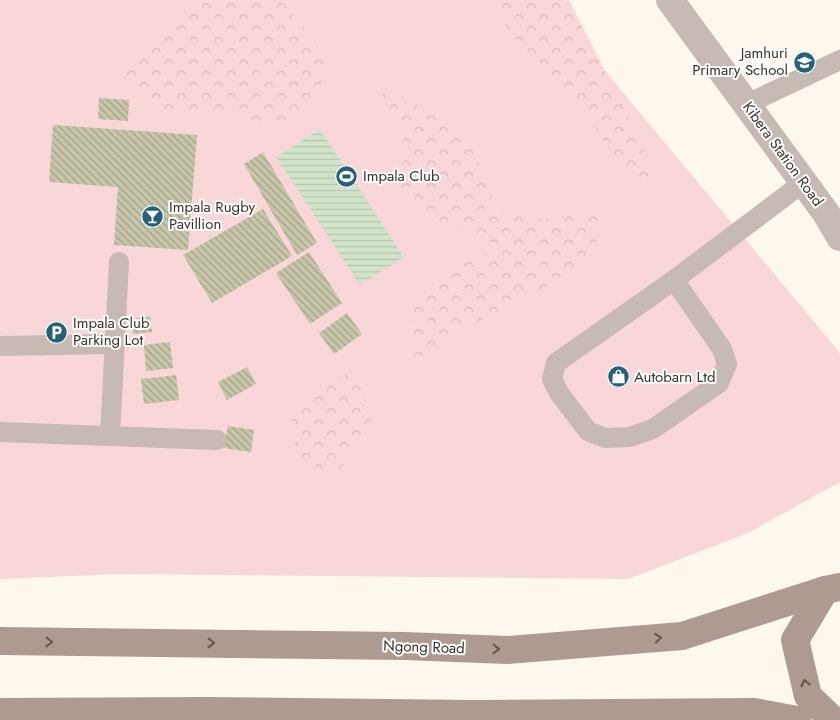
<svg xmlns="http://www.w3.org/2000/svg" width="840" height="720" viewBox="0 0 840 720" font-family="Jost,sans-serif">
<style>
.green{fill:#f9d7d8}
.forest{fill:url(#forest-crowns)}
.water{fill:url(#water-rules)}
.building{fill:url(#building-back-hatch)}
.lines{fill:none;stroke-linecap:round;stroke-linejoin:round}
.service{stroke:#c7b9b3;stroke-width:20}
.minor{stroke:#c7b9b3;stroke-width:28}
.secondary{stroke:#ae9a90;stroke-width:28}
.oneway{stroke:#62574d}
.labels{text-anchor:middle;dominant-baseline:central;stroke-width:4;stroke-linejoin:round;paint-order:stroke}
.poi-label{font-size:15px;fill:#393329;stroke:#fff;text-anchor:start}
.street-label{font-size:15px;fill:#393329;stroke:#fff}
</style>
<defs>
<pattern id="forest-crowns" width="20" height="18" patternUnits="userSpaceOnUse" patternTransform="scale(1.25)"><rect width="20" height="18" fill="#f9d7d8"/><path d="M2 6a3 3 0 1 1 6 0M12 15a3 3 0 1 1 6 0" fill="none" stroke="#d6b9b9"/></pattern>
<pattern id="water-rules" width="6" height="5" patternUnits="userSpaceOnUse" patternTransform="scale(1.25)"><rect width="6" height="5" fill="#d2e5cb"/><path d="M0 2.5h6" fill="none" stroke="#b5c5ae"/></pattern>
<pattern id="building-back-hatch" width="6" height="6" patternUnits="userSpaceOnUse" patternTransform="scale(1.25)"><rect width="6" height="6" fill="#c7c6a9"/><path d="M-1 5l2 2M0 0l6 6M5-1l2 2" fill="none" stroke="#a3a18a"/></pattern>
</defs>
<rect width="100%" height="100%" fill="#fff8ee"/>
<polygon class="green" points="0,0 546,0 840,353 840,482 748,533 628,579 120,574 0,579"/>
<g class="forest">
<polygon points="196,0 280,0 329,57 316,101 273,126 210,107 163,114 117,69"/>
<polygon points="486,0 569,0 652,163 642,194 570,94 514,37"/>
<polygon points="373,77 471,141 496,208 535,220 607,213 588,266 485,318 411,362 410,302 463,264 499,246 437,220 398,194 404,134"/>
<polygon points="356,369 372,421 336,476 298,461 290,406"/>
</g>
<polygon class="water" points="320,129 404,257 360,285 276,157"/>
<g class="building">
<polygon points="99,98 129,100 128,121 98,119"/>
<polygon points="53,125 197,135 188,250 114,245 118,187 49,182"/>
<polygon points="263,152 317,243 297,255 244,164"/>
<polygon points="263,209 292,256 212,303 183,255"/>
<polygon points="309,252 342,303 310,324 276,273"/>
<polygon points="347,313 362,334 334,354 319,333"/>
<polygon points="150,316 152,332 133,334 132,319"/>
<polygon points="170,342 173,368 146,371 144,345"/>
<polygon points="247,367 256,384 227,400 218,382"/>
<polygon points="176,375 179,400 144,404 141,379"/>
<polygon points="228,426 254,430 251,452 224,448"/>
</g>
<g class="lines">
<g class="service">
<polyline points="747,104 840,60"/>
<polyline points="674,280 722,349 727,364 719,383 653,429 629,437 605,438 588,431 559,393 552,379 556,363 674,280 804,182"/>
<polyline points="0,346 115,344"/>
<polyline points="0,432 217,440"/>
<polyline points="110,436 119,262"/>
</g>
<polyline class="minor" points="670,0 826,213 840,237"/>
<g class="secondary">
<polyline points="825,590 795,640 808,696 833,720"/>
<polyline points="0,641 405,646 507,650 682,636 825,590 840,587"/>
<polyline points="0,712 207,711 473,714 754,712 797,720"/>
</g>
</g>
<defs><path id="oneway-chevron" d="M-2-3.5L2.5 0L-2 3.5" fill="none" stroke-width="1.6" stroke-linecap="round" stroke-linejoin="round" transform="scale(1.25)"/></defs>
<g class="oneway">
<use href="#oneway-chevron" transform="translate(658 638) rotate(-4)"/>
<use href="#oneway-chevron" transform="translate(49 642) rotate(1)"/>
<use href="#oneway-chevron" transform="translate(211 643) rotate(1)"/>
<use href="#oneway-chevron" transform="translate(496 649) rotate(2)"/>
<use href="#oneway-chevron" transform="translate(805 683) rotate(-103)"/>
</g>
<defs>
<symbol id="school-disc" viewBox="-11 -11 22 22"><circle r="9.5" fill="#256179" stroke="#fff"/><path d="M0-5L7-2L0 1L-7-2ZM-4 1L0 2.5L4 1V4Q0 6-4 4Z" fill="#fff"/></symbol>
<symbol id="stadium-disc" viewBox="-11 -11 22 22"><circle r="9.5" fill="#256179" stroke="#fff"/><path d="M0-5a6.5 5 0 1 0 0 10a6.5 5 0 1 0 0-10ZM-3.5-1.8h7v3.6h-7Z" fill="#fff"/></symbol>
<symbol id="bar-disc" viewBox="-11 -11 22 22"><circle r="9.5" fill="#256179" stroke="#fff"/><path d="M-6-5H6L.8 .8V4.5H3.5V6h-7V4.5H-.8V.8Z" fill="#fff"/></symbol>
<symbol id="parking-disc" viewBox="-11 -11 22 22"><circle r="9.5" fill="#256179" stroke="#fff"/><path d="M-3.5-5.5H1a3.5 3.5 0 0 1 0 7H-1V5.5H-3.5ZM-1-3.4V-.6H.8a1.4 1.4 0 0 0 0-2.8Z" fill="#fff"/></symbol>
<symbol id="shop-disc" viewBox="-11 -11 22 22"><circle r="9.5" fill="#256179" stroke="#fff"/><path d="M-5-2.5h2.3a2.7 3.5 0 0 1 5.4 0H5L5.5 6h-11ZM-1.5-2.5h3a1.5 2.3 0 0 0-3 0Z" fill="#fff"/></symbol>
</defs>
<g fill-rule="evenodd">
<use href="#school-disc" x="792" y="50" width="25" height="25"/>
<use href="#stadium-disc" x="334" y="164" width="25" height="25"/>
<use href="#bar-disc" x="140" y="204" width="25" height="25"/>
<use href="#parking-disc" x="44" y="320" width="25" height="25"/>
<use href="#shop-disc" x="606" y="364" width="25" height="25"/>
</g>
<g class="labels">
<g class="poi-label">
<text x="788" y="53" text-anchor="end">Jamhuri<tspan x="788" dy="17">Primary School</tspan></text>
<text x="363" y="176">Impala Club</text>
<text x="169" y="207">Impala Rugby<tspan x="169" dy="17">Pavillion</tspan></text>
<text x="73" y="323">Impala Club<tspan x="73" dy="17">Parking Lot</tspan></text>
<text x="634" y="377">Autobarn Ltd</text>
</g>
<g class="street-label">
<text transform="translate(783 154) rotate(54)">Kibera Station Road</text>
<text transform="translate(424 647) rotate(2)">Ngong Road</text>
</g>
</g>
</svg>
